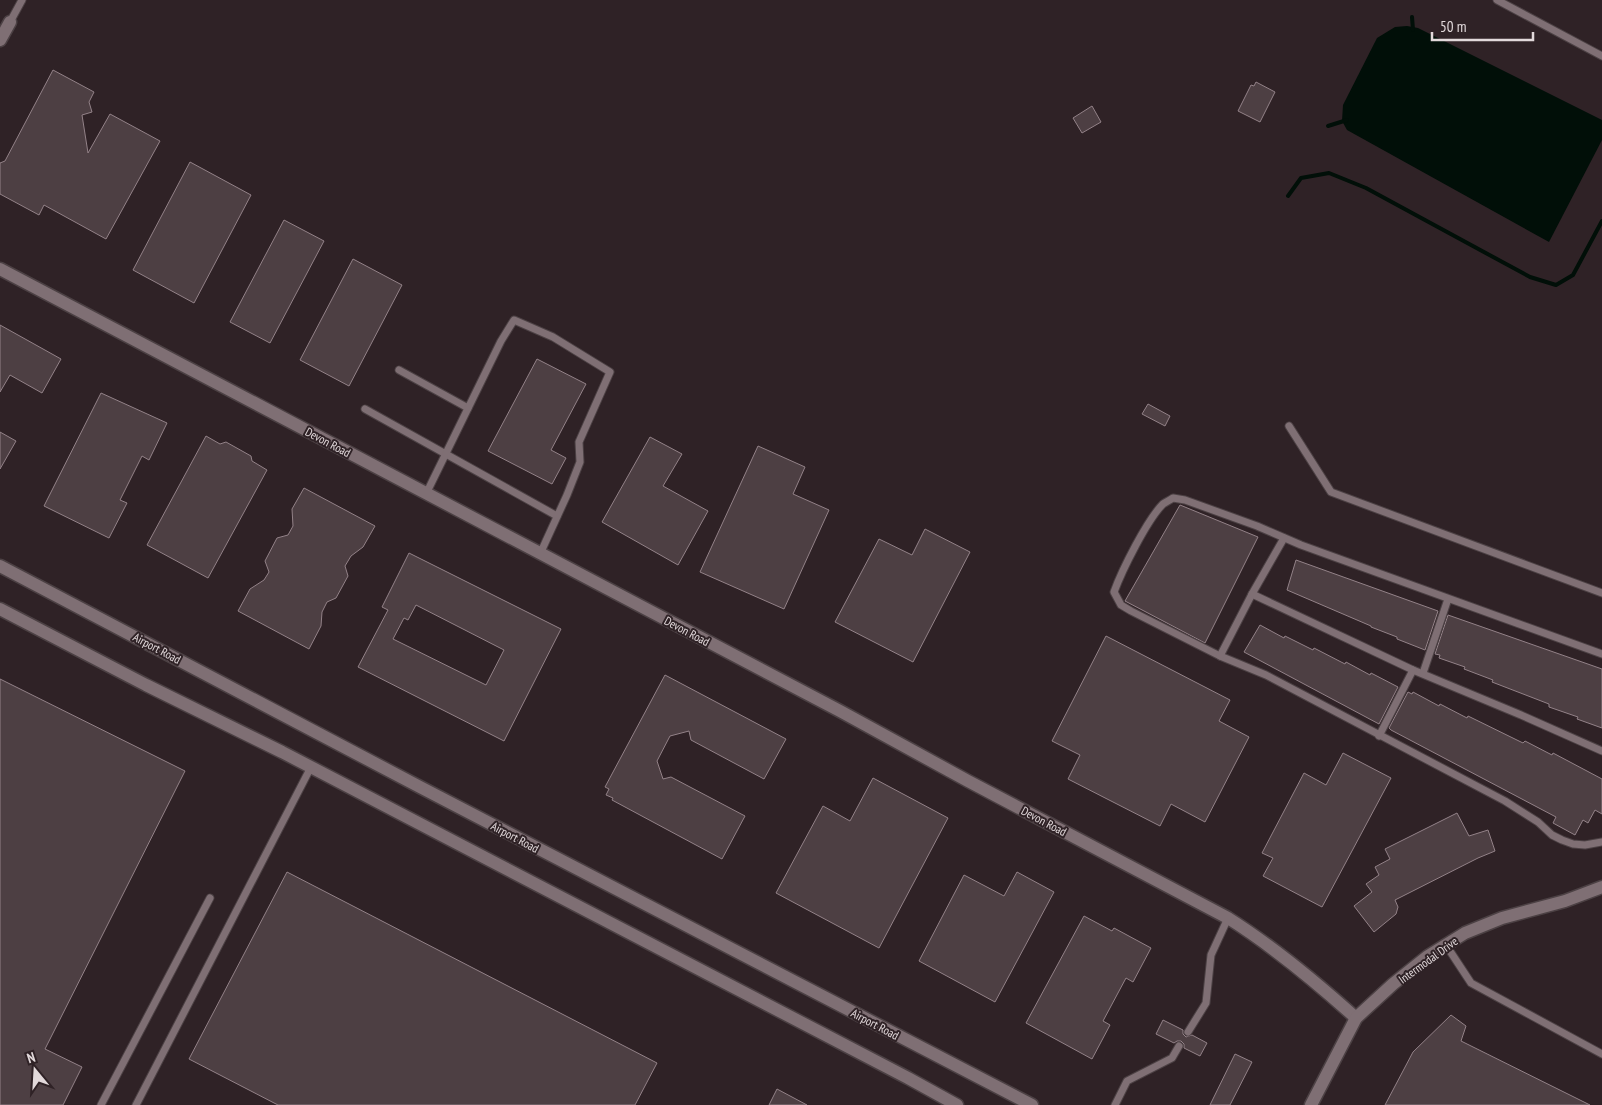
<svg xmlns="http://www.w3.org/2000/svg" width="1602" height="1105" viewBox="0 0 1602 1105" font-family="'PT Sans Narrow',sans-serif">
<style>
.water{fill:#010f08}
.lines{fill:none;stroke-linecap:round;stroke-linejoin:round}
.stream{stroke:#010f08;stroke-width:4}
.building{fill:#4d3f43;stroke:#938288;fill-rule:evenodd}
.service-casing{stroke:#4c4144;stroke-width:9}
.minor-casing{stroke:#4c4144;stroke-width:15}
.tertiary-casing{stroke:#4c4144;stroke-width:15}
.secondary-casing{stroke:#4c4144;stroke-width:15}
.service{stroke:#7f6f74;stroke-width:7}
.minor{stroke:#7f6f74;stroke-width:12}
.tertiary{stroke:#7f6f74;stroke-width:12}
.secondary{stroke:#7f6f74;stroke-width:12}
.labels{text-anchor:middle;dominant-baseline:central;stroke-width:4;stroke-linejoin:round;paint-order:stroke}
.street-label{font-size:12px;fill:#e2d9db;stroke:#2f2226}
</style>
<rect width="100%" height="100%" fill="#2f2226"/>
<polygon class="water" points="1407,26 1418,28 1602,120 1602,140 1549,242 1347,130 1342,121 1343,105 1377,38 1395,27"/>
<g class="lines">
<g class="stream">
<polyline points="1412,17 1413,30"/>
<polyline points="1328,126 1347,120"/>
<polyline points="1288,196 1301,178 1329,173 1366,188 1530,277 1556,285 1573,275 1602,221"/>
</g>
</g>
<g class="building">
<polygon points="53,70 94,92 89,102 92,112 82,115 88,153 110,114 160,141 106,239 44,205 39,215 0,194 0,163 5,161"/>
<polygon points="1256,82 1275,92 1260,122 1238,111 1251,85 1254,86"/>
<polygon points="1092,106 1101,122 1082,133 1073,118"/>
<polygon points="190,162 251,195 194,303 133,270"/>
<polygon points="284,220 324,241 270,343 230,322"/>
<polygon points="353,259 402,285 349,386 300,360"/>
<polygon points="0,325 61,359 42,393 10,375 0,392"/>
<polygon points="537,359 586,384 551,450 566,458 552,484 488,451"/>
<polygon points="101,393 167,423 149,460 142,456 120,500 127,503 109,538 44,506"/>
<polygon points="1148,404 1170,416 1165,426 1142,414"/>
<polygon points="0,432 16,441 0,469"/>
<polygon points="206,436 220,444 226,442 251,456 252,461 267,470 208,578 147,545"/>
<polygon points="650,437 682,454 663,486 708,511 678,565 602,522"/>
<polygon points="758,446 805,467 793,494 829,510 784,609 700,572"/>
<polygon points="304,488 375,526 363,547 351,556 345,566 348,576 336,598 327,602 322,612 321,626 309,649 238,611 250,589 264,580 269,572 265,561 277,538 288,535 293,526 292,509"/>
<polygon points="1180,505 1258,537 1205,643 1125,601"/>
<polygon points="925,529 970,552 913,662 835,622 879,539 912,555"/>
<path d="M409,553L561,629L504,741L358,667L388,610L382,607ZM416,605L504,650L486,685L393,639L404,618L408,620Z"/>
<polygon points="1296,560 1438,611 1425,650 1397,639 1397,637 1371,627 1371,626 1287,590"/>
<polygon points="1448,615 1602,669 1602,728 1577,719 1578,717 1549,707 1549,704 1492,682 1493,680 1464,669 1465,667 1439,658 1440,655 1435,654"/>
<polygon points="1260,625 1284,638 1285,636 1313,650 1314,648 1345,664 1346,662 1370,675 1371,673 1398,687 1379,724 1244,652"/>
<polygon points="1106,636 1230,700 1219,721 1249,737 1205,822 1171,804 1160,826 1068,779 1080,755 1052,741"/>
<polygon points="665,675 786,739 764,779 691,740 689,731 670,736 657,761 663,779 671,777 745,816 722,859 612,800 613,798 606,795 609,789 605,787"/>
<polygon points="0,679 185,771 45,1049 82,1067 63,1105 0,1105"/>
<polygon points="1408,692 1412,694 1413,692 1439,706 1440,704 1467,718 1468,716 1523,743 1525,741 1552,755 1553,753 1602,779 1602,814 1595,810 1588,823 1583,820 1575,835 1553,823 1556,817 1391,730 1389,728"/>
<polygon points="1343,753 1391,778 1322,907 1263,876 1273,858 1262,853 1304,773 1326,785"/>
<polygon points="873,778 948,818 879,948 776,893 823,806 850,821"/>
<polygon points="1457,813 1469,836 1488,830 1495,851 1478,858 1395,900 1398,907 1396,914 1374,932 1354,906 1372,892 1366,884 1379,875 1375,867 1390,859 1385,849"/>
<polygon points="287,872 657,1063 635,1105 278,1105 189,1059"/>
<polygon points="1017,872 1054,892 995,1002 919,961 964,875 1004,896"/>
<polygon points="1084,916 1112,931 1114,928 1151,948 1133,982 1126,978 1103,1021 1110,1025 1092,1059 1026,1023"/>
<polygon points="1451,1015 1466,1026 1461,1041 1590,1105 1385,1105 1413,1052"/>
<polygon points="1163,1020 1183,1030 1183,1034 1186,1037 1192,1035 1207,1043 1200,1056 1184,1048 1184,1044 1181,1041 1177,1041 1174,1043 1156,1034"/>
<polygon points="1235,1054 1252,1062 1230,1105 1210,1105"/>
<polygon points="777,1089 807,1105 769,1105"/>
</g>
<g class="lines">
<defs>
<g id="service">
<polyline points="1497,0 1602,56"/>
<polyline points="10,22 22,0"/>
<polyline points="399,370 468,408"/>
<polyline points="365,409 557,516"/>
<polyline points="1289,426 1331,492 1602,593"/>
<polyline points="426,494 501,341 514,320 553,337 610,372 579,442 580,462 567,495 540,554"/>
<polyline points="1252,594 1284,538"/>
<path d="M1602,654L1301,545L1257,526L1185,500L1173,498C1170,500 1166,502 1163,504C1147,520 1122,570 1114,592L1121,605L1131,611L1220,656L1266,675L1505,801L1538,822L1552,835L1562,840L1573,844L1585,845L1602,842"/>
<polyline points="1220,656 1252,594 1413,670 1521,715 1602,751"/>
<polyline points="1423,673 1448,599"/>
<polyline points="1379,736 1413,670"/>
<polyline points="1446,945 1471,983 1602,1054"/>
<polyline points="1188,1032 1206,1003 1211,955 1228,918"/>
<polyline points="101,1105 210,898"/>
<polyline points="136,1105 311,767"/>
<polyline points="1115,1105 1127,1081 1172,1058 1179,1046"/>
</g>
<g id="minor">
<path d="M0,269L840,711L968,781L1228,918C1274,947 1316,982 1356,1018"/>
<polyline points="1311,1105 1356,1018 1393,984 1428,956 1465,933 1502,918 1565,901 1602,887"/>
</g>
<polyline id="tertiary" points="0,40 10,22"/>
<g id="secondary">
<polyline points="0,566 420,787 1032,1105"/>
<polyline points="0,609 146,685 282,752 908,1078 957,1105"/>
</g>
</defs>
<use href="#service" class="service-casing"/>
<use href="#minor" class="minor-casing"/>
<use href="#tertiary" class="tertiary-casing"/>
<use href="#secondary" class="secondary-casing"/>
<use href="#service" class="service"/>
<use href="#minor" class="minor"/>
<use href="#tertiary" class="tertiary"/>
<use href="#secondary" class="secondary"/>
</g>
<g class="labels">
<g class="street-label">
<text transform="translate(328 442) rotate(28)">Devon Road</text>
<text transform="translate(687 631) rotate(28)">Devon Road</text>
<text transform="translate(157 648) rotate(28)">Airport Road</text>
<text transform="translate(1044 821) rotate(28)">Devon Road</text>
<text transform="translate(515 837) rotate(28)">Airport Road</text>
<text transform="translate(1428 960) rotate(-36)">Intermodal Drive</text>
<text transform="translate(875 1024) rotate(28)">Airport Road</text>
</g>
</g>
<g transform="translate(35 1070) rotate(342)" stroke="#2f2226" stroke-width="4" paint-order="stroke">
<path d="M0-4L9 19L0 12L-9 19Z" fill="#e2d9db"/>
<text y="-8" font-size="14" font-weight="bold" text-anchor="middle" fill="#e2d9db">N</text>
</g>
<path d="M1432 32v8h101v-8" fill="none" stroke="#e2d9db" stroke-width="2.5"/>
<text x="1440" y="32" font-size="15" fill="#e2d9db" stroke="#2f2226" stroke-width="4" paint-order="stroke">50 m</text>
</svg>
